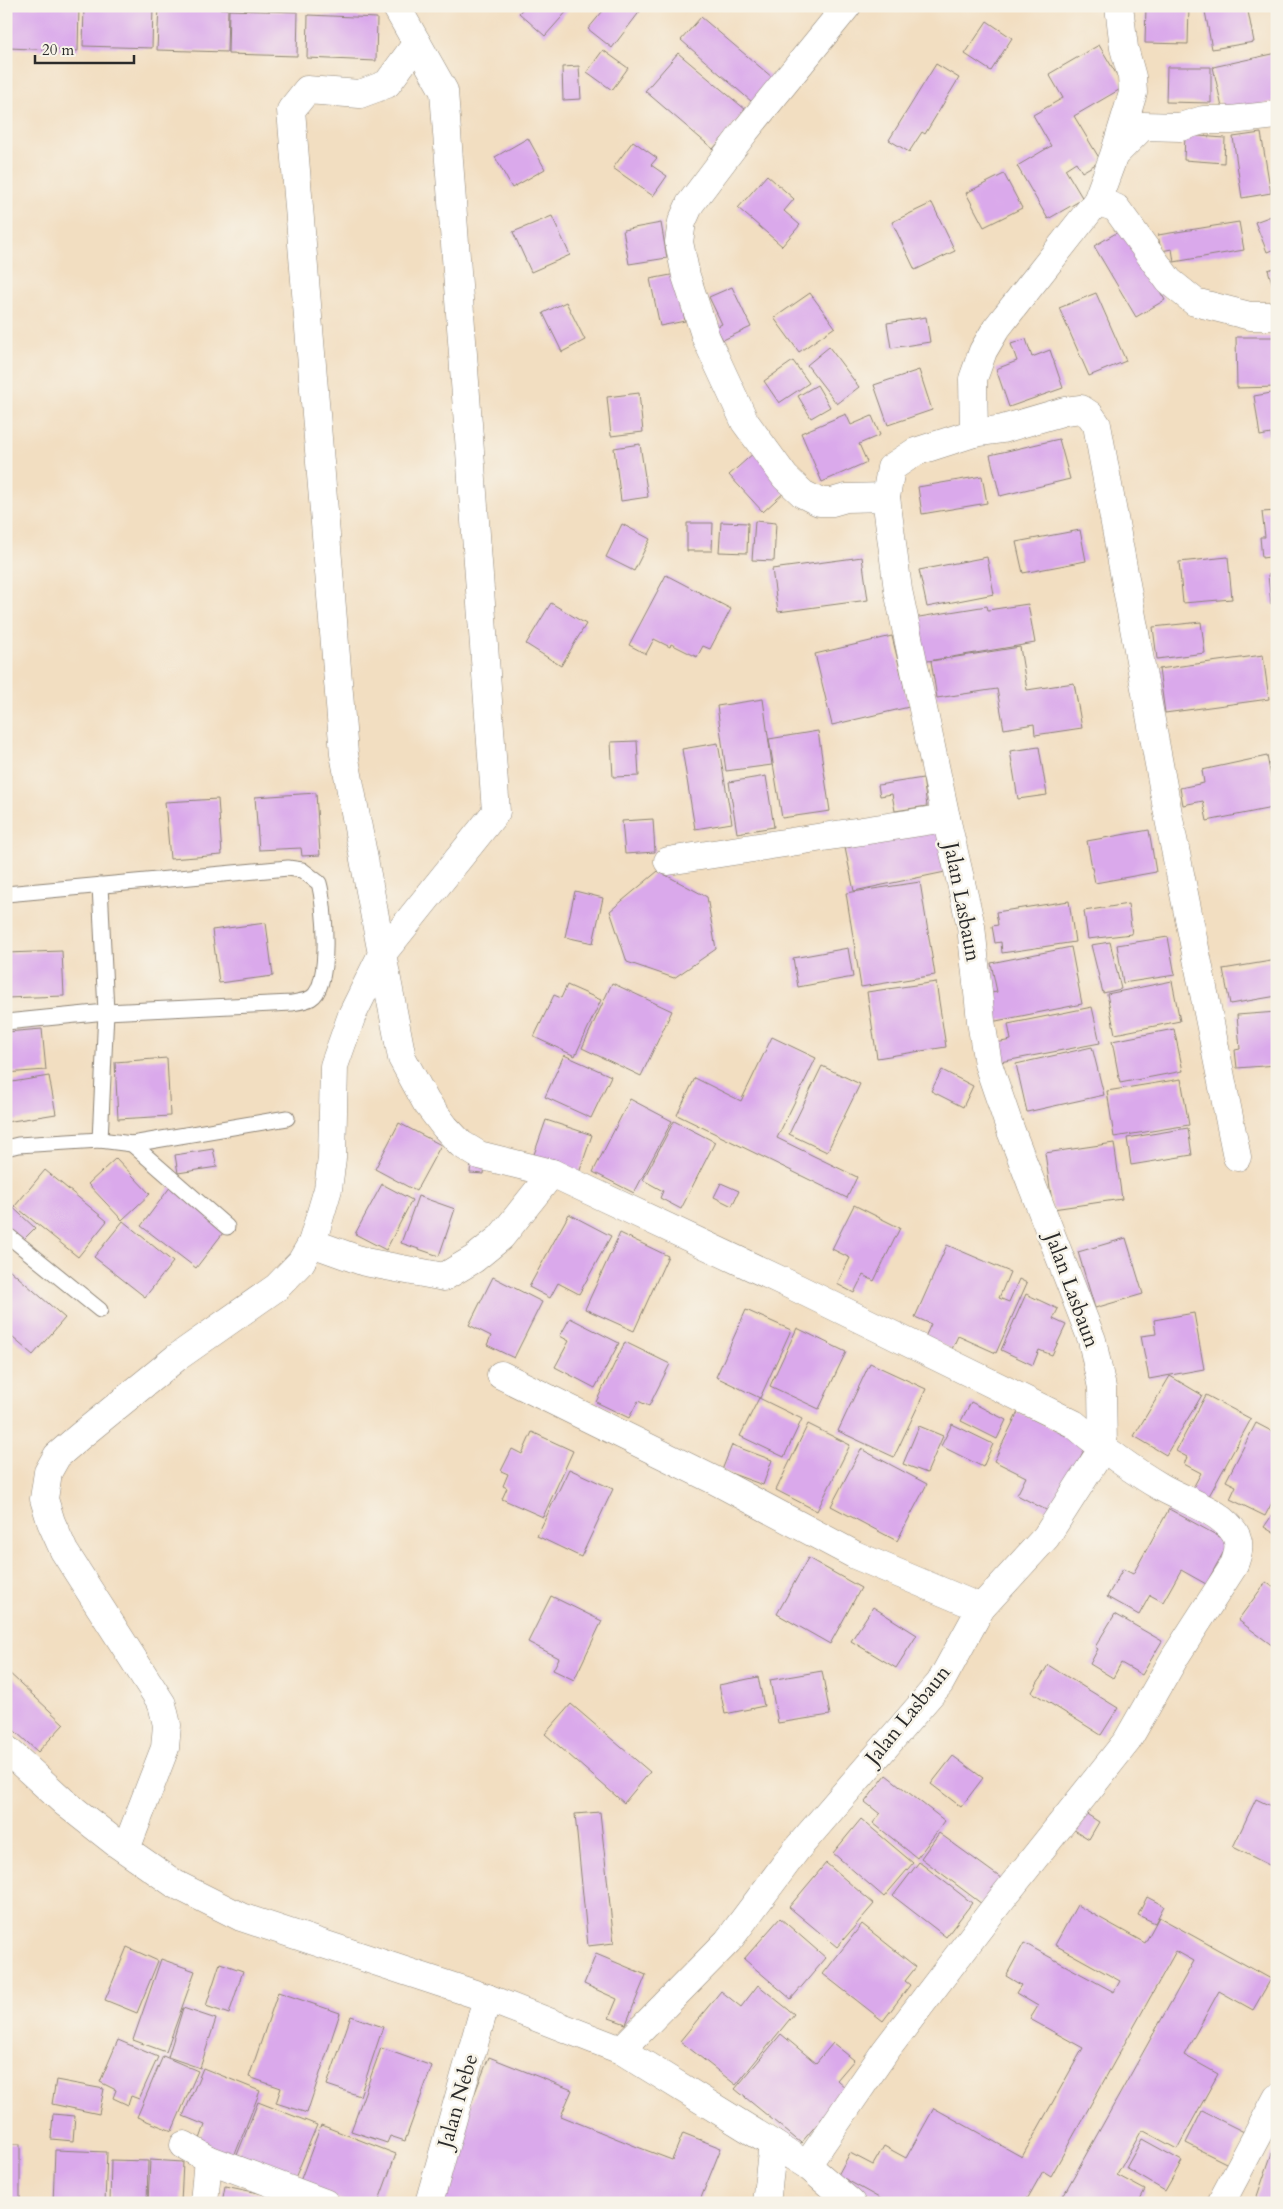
<svg xmlns="http://www.w3.org/2000/svg" width="1283" height="2209" viewBox="0 0 1283 2209" font-family="Cardo,serif">
<style>
.building{fill:#daa9eb}
.lines{fill:none;stroke-linecap:round;stroke-linejoin:round}
.lane-casing{stroke:#8e8476;stroke-width:17}
.street-casing{stroke:#8e8476;stroke-width:29}
.lane{stroke:#fff;stroke-width:15}
.street{stroke:#fff;stroke-width:28}
.labels{text-anchor:middle;dominant-baseline:central;stroke-width:5;stroke-linejoin:round;paint-order:stroke}
.street-label{font-size:21px;fill:#2b2b2b;stroke:#f7f3e8}
</style>
<rect width="100%" height="100%" fill="#f7f3e8"/>
<filter id="ink" filterUnits="userSpaceOnUse"><feTurbulence type="fractalNoise" baseFrequency=".02" numOctaves="2"/><feDisplacementMap in="SourceGraphic" scale="10" xChannelSelector="R" yChannelSelector="G"/><feConvolveMatrix kernelMatrix="1 2 1 2 8 2 1 2 1" color-interpolation-filters="sRGB"/></filter>
<filter id="wash" filterUnits="userSpaceOnUse"><feTurbulence type="fractalNoise" baseFrequency=".0096" numOctaves="4" result="noise"/><feDisplacementMap in="SourceGraphic" scale="20" xChannelSelector="R" yChannelSelector="G"/><feGaussianBlur stdDeviation="1.12" result="paint"/><feColorMatrix in="noise" values="0 0 0 0 0 0 0 0 0 0 0 0 0 0 0 0 0 1.4 0 .05"/><feComposite in="paint" operator="in"/></filter>
<g filter="url(#wash)">
<rect width="100%" height="100%" fill="#f2dec1"/>
<g id="blocks">
<g class="building">
<polygon points="10,6 79,7 78,51 9,48"/>
<polygon points="84,6 153,6 152,48 83,46"/>
<polygon points="159,6 228,9 227,52 157,50"/>
<polygon points="525,6 566,6 569,9 545,36 519,13"/>
<polygon points="607,6 644,6 612,48 588,29"/>
<polygon points="1146,6 1189,6 1188,44 1145,43"/>
<polygon points="1204,6 1247,6 1254,42 1212,49"/>
<polygon points="229,10 298,12 297,56 228,54"/>
<polygon points="308,15 377,18 376,61 307,58"/>
<polygon points="701,17 773,78 752,102 681,40"/>
<polygon points="987,21 1012,38 991,71 965,54"/>
<polygon points="1099,45 1124,87 1074,116 1101,161 1082,172 1076,162 1065,169 1083,199 1048,219 1017,166 1051,146 1033,115 1063,98 1049,74"/>
<polygon points="603,50 628,68 612,90 587,72"/>
<polygon points="678,53 746,110 713,149 645,91"/>
<polygon points="1277,53 1277,101 1223,112 1213,67"/>
<polygon points="936,64 959,78 925,134 922,132 909,152 889,140"/>
<polygon points="579,66 581,99 563,100 562,67"/>
<polygon points="1167,67 1211,67 1211,103 1166,102"/>
<polygon points="1261,133 1271,193 1242,198 1233,137"/>
<polygon points="1185,135 1225,138 1224,163 1184,160"/>
<polygon points="528,138 545,169 512,188 495,157"/>
<polygon points="633,141 657,158 651,165 667,176 653,196 613,168"/>
<polygon points="1004,174 1022,208 984,227 966,193"/>
<polygon points="767,175 794,199 784,211 800,225 782,246 738,208"/>
<polygon points="932,203 955,251 915,270 892,222"/>
<polygon points="1277,214 1277,248 1267,252 1255,222"/>
<polygon points="552,216 570,255 531,272 513,232"/>
<polygon points="1239,222 1244,250 1174,262 1172,249 1161,251 1158,235"/>
<polygon points="661,223 667,258 629,264 623,230"/>
<polygon points="1123,229 1165,300 1136,317 1094,246"/>
<polygon points="1277,267 1277,295 1276,295 1268,270"/>
<polygon points="676,274 685,321 660,326 650,279"/>
<polygon points="732,287 751,327 723,340 716,327 722,324 709,297"/>
<polygon points="810,293 835,327 799,352 774,318"/>
<polygon points="1096,293 1126,361 1089,376 1059,308"/>
<polygon points="566,302 585,340 562,352 543,313"/>
<polygon points="926,317 930,342 891,348 887,323"/>
<polygon points="1236,337 1277,337 1277,387 1237,388"/>
<polygon points="1026,339 1032,357 1050,350 1063,388 1009,407 996,369 1017,361 1011,344"/>
<polygon points="829,347 859,387 837,404 807,365"/>
<polygon points="793,361 809,383 779,403 764,381"/>
<polygon points="919,370 932,410 888,425 874,385"/>
<polygon points="817,385 830,407 811,418 798,396"/>
<polygon points="1277,392 1277,451 1274,451 1271,434 1260,436 1254,396"/>
<polygon points="639,393 643,432 611,436 607,397"/>
<polygon points="846,414 851,425 872,416 880,435 859,444 867,462 822,482 801,433"/>
<polygon points="1059,439 1070,479 1000,496 990,455"/>
<polygon points="640,444 648,497 621,501 614,448"/>
<polygon points="755,452 788,489 763,512 729,475"/>
<polygon points="982,476 987,503 922,514 918,487"/>
<polygon points="1277,511 1277,556 1262,558 1260,537 1265,537 1262,512"/>
<polygon points="755,521 776,523 774,561 752,560"/>
<polygon points="721,522 748,523 747,553 719,552"/>
<polygon points="687,523 713,523 712,551 687,551"/>
<polygon points="622,524 650,539 634,571 606,557"/>
<polygon points="1080,530 1086,561 1023,573 1016,542"/>
<polygon points="862,557 868,600 778,612 772,569"/>
<polygon points="987,557 994,594 927,607 919,570"/>
<polygon points="1228,557 1232,599 1183,603 1179,562"/>
<polygon points="1277,574 1277,604 1271,604 1268,575"/>
<polygon points="666,575 731,609 710,649 703,646 697,657 671,644 670,647 654,639 646,654 629,645"/>
<polygon points="551,603 586,624 561,666 526,644"/>
<polygon points="1028,604 1035,643 916,663 913,618 987,606 988,610"/>
<polygon points="1201,622 1205,653 1157,659 1153,627"/>
<polygon points="892,636 909,707 832,725 815,654"/>
<polygon points="1020,647 1027,690 1074,683 1082,728 1035,735 1034,724 1004,729 997,689 937,698 931,661"/>
<polygon points="1263,655 1269,699 1165,713 1159,669"/>
<polygon points="763,699 772,765 726,771 717,706"/>
<polygon points="818,731 830,811 782,818 769,739"/>
<polygon points="637,741 639,776 613,777 611,742"/>
<polygon points="718,743 732,823 695,829 682,749"/>
<polygon points="1039,747 1047,795 1018,799 1010,751"/>
<polygon points="1267,756 1277,807 1207,821 1203,801 1183,805 1180,788 1204,783 1202,770"/>
<polygon points="766,776 774,827 737,833 729,782"/>
<polygon points="923,778 927,806 895,811 892,794 880,796 878,785"/>
<polygon points="316,793 320,855 302,856 301,848 259,850 255,797"/>
<polygon points="218,799 222,855 170,859 165,802"/>
<polygon points="653,819 655,852 625,854 622,821"/>
<polygon points="941,828 950,871 854,891 845,848"/>
<polygon points="1149,830 1156,872 1095,883 1087,841"/>
<polygon points="658,871 707,897 716,949 674,978 627,962 610,911"/>
<polygon points="920,882 935,975 861,987 846,893"/>
<polygon points="575,891 603,898 593,943 565,937"/>
<polygon points="1069,901 1075,942 1002,953 1001,942 995,943 992,926 998,925 996,912"/>
<polygon points="1128,904 1132,934 1088,939 1084,911"/>
<polygon points="266,923 273,976 219,983 212,930"/>
<polygon points="1168,937 1175,975 1123,983 1117,945"/>
<polygon points="1110,942 1121,989 1103,993 1091,945"/>
<polygon points="1071,947 1082,1004 991,1022 985,994 997,992 991,963"/>
<polygon points="848,948 853,977 798,987 793,958"/>
<polygon points="62,951 64,996 6,998 6,953"/>
<polygon points="1277,960 1277,996 1230,1004 1223,969"/>
<polygon points="1172,981 1180,1021 1115,1034 1107,994"/>
<polygon points="936,982 946,1047 877,1058 867,992"/>
<polygon points="612,983 672,1011 641,1076 582,1048"/>
<polygon points="567,985 601,1000 575,1056 534,1037 554,995 561,998"/>
<polygon points="1092,1007 1100,1043 1000,1062 996,1043 1011,1040 1008,1024"/>
<polygon points="1277,1012 1277,1065 1237,1068 1235,1050 1240,1049 1237,1015"/>
<polygon points="42,1029 46,1070 6,1073 6,1032"/>
<polygon points="1174,1029 1183,1071 1120,1083 1112,1041"/>
<polygon points="772,1037 816,1058 777,1138 857,1177 847,1198 677,1115 695,1078 741,1101"/>
<polygon points="1092,1047 1104,1095 1027,1112 1016,1064"/>
<polygon points="564,1055 611,1076 591,1118 545,1097"/>
<polygon points="167,1058 170,1116 118,1119 115,1062"/>
<polygon points="822,1066 860,1084 827,1152 789,1134"/>
<polygon points="942,1070 973,1086 963,1107 931,1091"/>
<polygon points="49,1076 56,1114 6,1122 6,1083"/>
<polygon points="1181,1079 1189,1125 1114,1137 1107,1091"/>
<polygon points="630,1099 672,1121 634,1193 593,1172"/>
<polygon points="546,1120 592,1135 578,1176 532,1160"/>
<polygon points="674,1121 715,1142 681,1209 660,1198 663,1191 643,1180"/>
<polygon points="399,1123 441,1145 416,1191 375,1169"/>
<polygon points="1188,1128 1192,1155 1131,1165 1127,1138"/>
<polygon points="1114,1143 1122,1199 1053,1209 1045,1153"/>
<polygon points="213,1149 217,1167 178,1173 175,1155"/>
<polygon points="116,1158 150,1194 122,1220 88,1184"/>
<polygon points="471,1161 485,1162 484,1174 470,1173"/>
<polygon points="45,1170 107,1221 78,1257 15,1206"/>
<polygon points="721,1183 739,1191 732,1206 714,1197"/>
<polygon points="382,1184 412,1200 386,1250 355,1234"/>
<polygon points="171,1186 226,1229 196,1268 141,1226"/>
<polygon points="418,1196 455,1209 439,1256 401,1243"/>
<polygon points="6,1201 35,1228 21,1242 6,1228"/>
<polygon points="854,1205 900,1228 874,1281 863,1275 854,1293 837,1284 850,1258 832,1249"/>
<polygon points="569,1214 611,1236 579,1294 558,1283 550,1298 529,1287"/>
<polygon points="123,1221 173,1262 145,1297 94,1257"/>
<polygon points="620,1233 668,1256 634,1331 585,1309"/>
<polygon points="1126,1238 1143,1294 1095,1308 1078,1252"/>
<polygon points="947,1245 1010,1272 999,1298 1009,1302 1019,1279 1027,1283 996,1353 958,1336 952,1349 925,1337 931,1324 915,1317"/>
<polygon points="10,1270 65,1318 33,1355 6,1332 6,1274"/>
<polygon points="493,1277 542,1302 514,1358 487,1345 491,1336 469,1325"/>
<polygon points="1026,1294 1058,1309 1053,1319 1066,1325 1052,1355 1039,1350 1033,1365 1001,1350"/>
<polygon points="746,1310 791,1330 760,1398 716,1377"/>
<polygon points="1194,1313 1204,1369 1149,1379 1141,1336 1156,1334 1154,1320"/>
<polygon points="570,1318 619,1343 595,1388 555,1367 569,1341 560,1336"/>
<polygon points="797,1328 846,1352 819,1409 770,1386"/>
<polygon points="625,1342 670,1364 649,1406 638,1401 629,1418 596,1402"/>
<polygon points="870,1363 926,1389 894,1457 838,1431"/>
<polygon points="1170,1376 1202,1395 1166,1455 1134,1436"/>
<polygon points="1206,1395 1251,1419 1204,1505 1188,1497 1201,1473 1184,1464 1187,1457 1176,1451"/>
<polygon points="759,1398 802,1419 784,1457 740,1436"/>
<polygon points="971,1402 1006,1420 997,1439 961,1421"/>
<polygon points="1018,1412 1086,1446 1052,1513 1017,1495 1026,1477 994,1461"/>
<polygon points="1256,1423 1277,1434 1277,1493 1265,1516 1230,1499 1236,1486 1226,1481"/>
<polygon points="808,1424 850,1445 817,1511 776,1490"/>
<polygon points="952,1424 993,1444 983,1467 941,1446"/>
<polygon points="919,1426 943,1436 927,1473 903,1464"/>
<polygon points="532,1432 573,1451 543,1517 502,1499 507,1488 503,1486 508,1474 501,1471 512,1449 522,1454"/>
<polygon points="732,1445 772,1460 763,1485 722,1470"/>
<polygon points="861,1449 927,1484 897,1541 831,1506"/>
<polygon points="569,1469 613,1489 581,1557 537,1536"/>
<polygon points="1277,1508 1277,1535 1264,1527"/>
<polygon points="1169,1509 1229,1542 1206,1584 1181,1570 1163,1602 1150,1595 1139,1615 1107,1597 1123,1569 1133,1574"/>
<polygon points="808,1558 861,1588 830,1644 777,1614"/>
<polygon points="1266,1582 1277,1590 1277,1649 1238,1620"/>
<polygon points="551,1596 602,1621 574,1680 553,1670 559,1658 528,1642"/>
<polygon points="873,1607 917,1635 896,1668 851,1641"/>
<polygon points="1115,1614 1162,1641 1142,1675 1121,1663 1113,1678 1090,1664 1098,1649 1095,1647"/>
<polygon points="1048,1665 1118,1708 1101,1735 1032,1692"/>
<polygon points="6,1670 64,1724 38,1752 6,1723"/>
<polygon points="822,1671 830,1715 778,1723 770,1680"/>
<polygon points="758,1677 764,1706 725,1714 719,1685"/>
<polygon points="571,1704 650,1772 624,1803 545,1734"/>
<polygon points="953,1756 983,1778 961,1807 931,1784"/>
<polygon points="886,1775 945,1821 917,1858 873,1823 880,1814 865,1802"/>
<polygon points="1256,1799 1277,1809 1277,1869 1233,1847"/>
<polygon points="1082,1811 1099,1822 1089,1839 1071,1828"/>
<polygon points="600,1812 614,1943 588,1946 575,1814"/>
<polygon points="861,1819 913,1863 884,1897 833,1853"/>
<polygon points="939,1833 1005,1881 986,1907 921,1858"/>
<polygon points="919,1862 972,1903 946,1937 893,1896"/>
<polygon points="826,1863 874,1904 837,1947 789,1907"/>
<polygon points="1147,1897 1164,1906 1155,1923 1138,1915"/>
<polygon points="1077,1905 1145,1943 1159,1917 1271,1979 1253,2010 1219,1991 1184,2055 1218,2074 1177,2149 1142,2130 1117,2175 1145,2190 1138,2203 1059,2203 1194,1961 1176,1951 1051,2176 1043,2171 1025,2203 888,2203 838,2175 850,2153 873,2165 884,2146 906,2158 934,2108 1022,2157 1083,2048 1030,2019 1038,2006 1016,1993 1021,1985 1006,1976 1024,1943 1114,1992 1120,1981 1055,1945"/>
<polygon points="780,1918 826,1958 791,1999 744,1959"/>
<polygon points="862,1924 916,1967 905,1981 910,1985 883,2021 823,1974"/>
<polygon points="127,1947 158,1961 137,2013 105,2000"/>
<polygon points="596,1954 646,1975 626,2024 609,2018 617,1999 584,1984"/>
<polygon points="161,1959 195,1971 166,2052 133,2040"/>
<polygon points="220,1963 243,1971 229,2014 206,2006"/>
<polygon points="758,1985 794,2014 736,2085 680,2041 721,1991 741,2007"/>
<polygon points="278,1992 340,2013 307,2113 276,2103 281,2088 249,2077"/>
<polygon points="183,2008 216,2019 200,2068 168,2057"/>
<polygon points="351,2016 383,2027 360,2096 327,2085"/>
<polygon points="781,2034 816,2063 833,2043 854,2060 837,2080 847,2089 801,2143 735,2089"/>
<polygon points="118,2040 158,2057 139,2099 131,2096 128,2105 113,2098 116,2090 100,2082"/>
<polygon points="381,2048 432,2066 405,2141 390,2136 387,2143 351,2131"/>
<polygon points="163,2056 198,2071 172,2131 137,2117"/>
<polygon points="489,2057 572,2090 561,2116 635,2146 672,2160 683,2133 721,2148 699,2203 439,2203 448,2161"/>
<polygon points="203,2068 260,2091 234,2157 199,2142 205,2125 183,2116"/>
<polygon points="56,2080 104,2089 99,2114 52,2104"/>
<polygon points="258,2102 317,2125 295,2178 237,2155"/>
<polygon points="1202,2111 1244,2132 1228,2164 1186,2143"/>
<polygon points="53,2114 75,2116 73,2141 51,2139"/>
<polygon points="321,2125 396,2154 378,2203 348,2203 299,2184"/>
<polygon points="1142,2139 1182,2161 1165,2191 1126,2168"/>
<rect x="6" y="2144" width="14" height="59"/>
<polygon points="55,2150 107,2152 105,2203 53,2203"/>
<polygon points="1272,2153 1277,2155 1277,2203 1267,2203 1256,2199"/>
<polygon points="111,2160 148,2161 147,2203 110,2203"/>
<polygon points="150,2160 183,2162 181,2203 148,2203"/>
<polygon points="225,2186 283,2198 282,2203 222,2203"/>
</g>
</g>
</g>
<g filter="url(#ink)">
<use href="#blocks" fill-opacity="0" stroke="#8e8476" stroke-width="1"/>
<g class="lines">
<defs>
<g id="lane">
<path d="M6,894L288,868L302,870L319,883C325,904 332,986 311,998C306,1001 298,1002 292,1003L106,1012L6,1022"/>
<polyline points="100,1140 106,1012 100,885"/>
<polyline points="132,1144 227,1227"/>
<polyline points="6,1148 18,1145 100,1140 132,1144 287,1118"/>
<polyline points="6,1234 100,1310"/>
</g>
<g id="street">
<path d="M396,6L444,91L496,812L382,954L402,1058L426,1102L445,1127L461,1144L479,1155L552,1173L799,1289L1074,1424C1101,1447 1130,1469 1161,1487C1183,1500 1214,1508 1231,1528C1242,1540 1239,1553 1233,1567L1175,1657L1127,1741L996,1906L886,2050L807,2165"/>
<polyline points="847,6 746,130 690,204 682,222 679,242 686,276 706,338 745,422 785,477 803,494 819,502 832,502 846,498 886,497"/>
<polyline points="1117,152 1143,126 1180,127 1203,120 1231,120 1277,115"/>
<polyline points="1097,201 1116,208 1169,281 1195,302 1250,316 1277,316"/>
<polyline points="974,433 973,379 983,351 996,329 1097,201 1114,155 1133,93 1132,77 1124,48 1119,6"/>
<polyline points="668,861 946,818"/>
<polyline points="312,1243 365,1262 444,1277 474,1259 501,1237 552,1173"/>
<polyline points="501,1375 716,1481 855,1555 981,1608"/>
<polyline points="6,1749 64,1802 116,1843 175,1884 241,1917 487,1998 621,2050 807,2165 851,2203"/>
<polyline points="126,1849 165,1748 167,1725 162,1704 64,1551 51,1522 44,1499 48,1472 57,1456 79,1437 176,1358 277,1287 301,1262 312,1243 328,1189 332,1158 334,1066 352,1015 382,954 344,754 291,110 307,90 360,94 387,84 417,43"/>
<polyline points="621,2050 728,1941 796,1850 940,1683 981,1608 1046,1537 1103,1448 1102,1388 1092,1340 1011,1131 988,1064 981,1021 971,926 946,818 898,590 886,497 891,468 915,452 974,433 1003,429 1065,411 1081,409 1090,415 1097,425 1169,819 1237,1157"/>
<polyline points="184,2145 208,2159 325,2203"/>
<polyline points="204,2203 208,2159"/>
<polyline points="429,2203 487,1998"/>
<polyline points="766,2203 773,2144"/>
<polyline points="1221,2203 1277,2098"/>
</g>
</defs>
<use href="#lane" class="lane-casing"/>
<use href="#street" class="street-casing"/>
<use href="#lane" class="lane"/>
<use href="#street" class="street"/>
</g>
</g>
<g class="labels">
<g class="street-label">
<text transform="translate(962 902) rotate(79)">Jalan Lasbaun</text>
<text transform="translate(1072 1290) rotate(70)">Jalan Lasbaun</text>
<text transform="translate(908 1715) rotate(-51)">Jalan Lasbaun</text>
<text transform="translate(458 2101) rotate(-74)">Jalan Nebe</text>
</g>
</g>
<rect width="1283" height="2209" fill="none" stroke="#f7f3e8" stroke-width="25"/>
<path d="M35 55v8h99v-8" fill="none" stroke="#2b2b2b" stroke-width="2.5"/>
<text x="42" y="55" font-size="15" fill="#2b2b2b" stroke="#f7f3e8" stroke-width="4" paint-order="stroke">20 m</text>
</svg>
